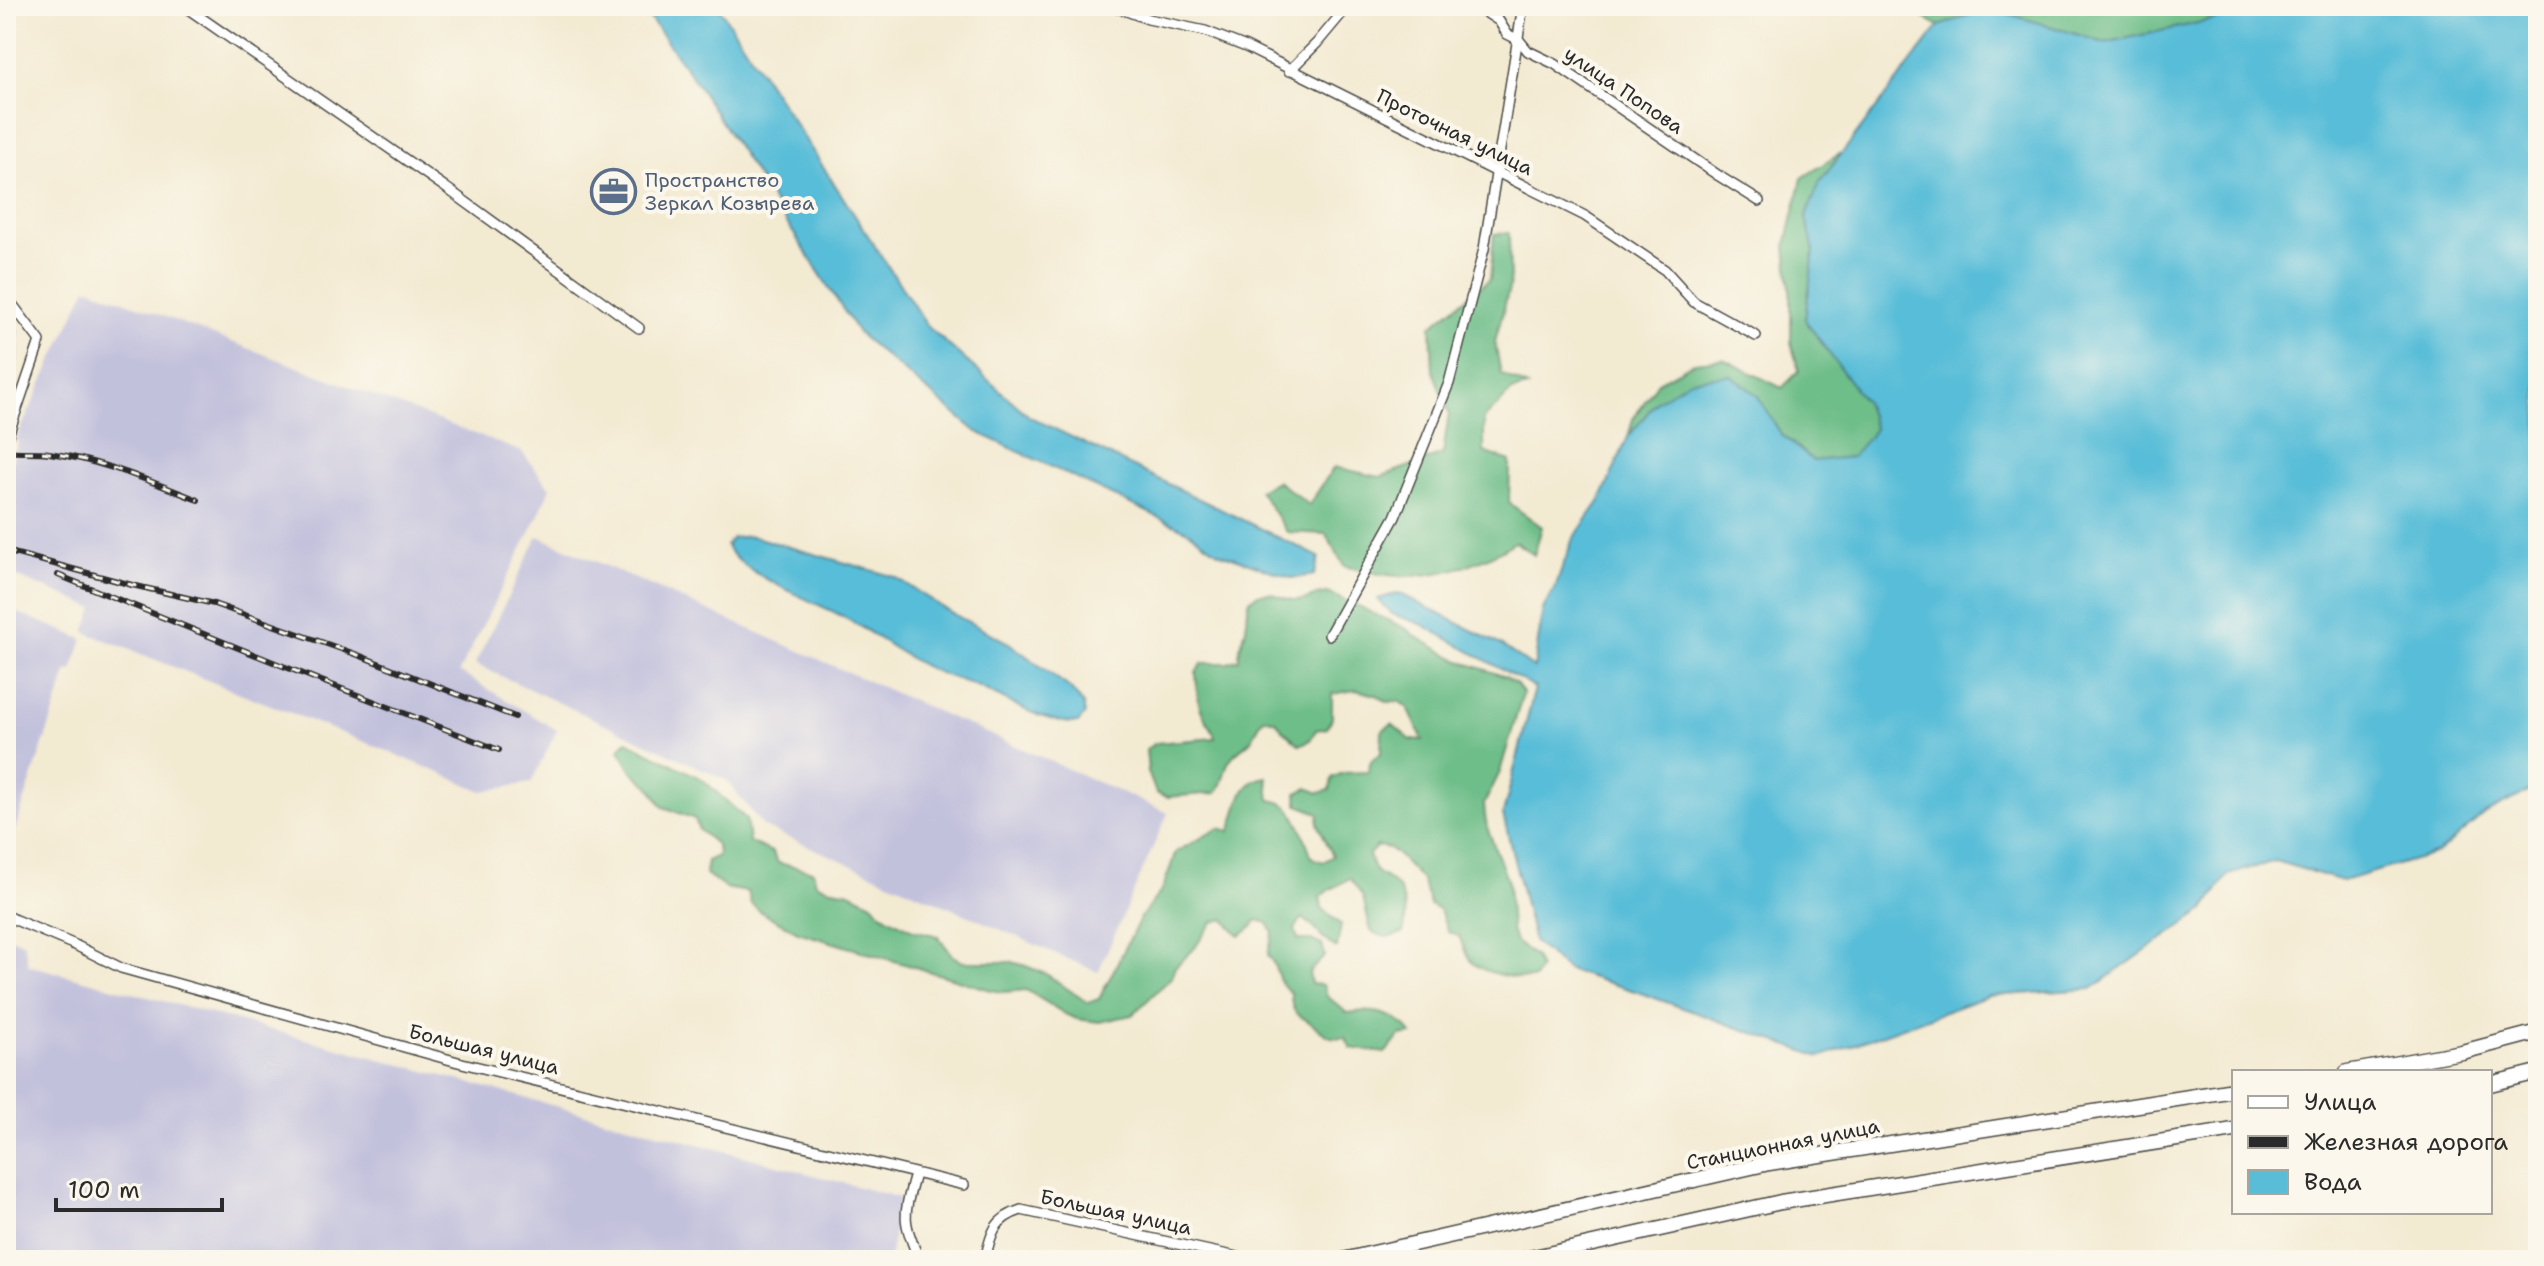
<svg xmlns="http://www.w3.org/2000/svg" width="2544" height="1266" viewBox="0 0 2544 1266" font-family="'Shantell Sans',sans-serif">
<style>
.industrial{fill:#c2c1dc}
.forest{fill:#6ebe89;stroke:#4c745a;stroke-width:2}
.water{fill:#59bdd8;stroke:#427482;stroke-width:2}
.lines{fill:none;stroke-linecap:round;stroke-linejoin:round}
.street-casing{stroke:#494844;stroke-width:12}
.primary-casing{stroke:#494844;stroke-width:17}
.street{stroke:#fff;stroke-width:9}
.primary{stroke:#fff;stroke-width:14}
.rail-casing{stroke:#2b2b2b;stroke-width:6}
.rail{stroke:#fbf7ec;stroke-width:3;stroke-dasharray:9;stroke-linecap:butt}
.labels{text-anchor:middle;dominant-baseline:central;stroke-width:8;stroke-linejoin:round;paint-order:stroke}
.street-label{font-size:20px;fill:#2b2b2b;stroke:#fbf7ec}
.service-label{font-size:20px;fill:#4e5e75;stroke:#fbf7ec;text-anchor:start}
</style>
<rect width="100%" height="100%" fill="#fbf7ec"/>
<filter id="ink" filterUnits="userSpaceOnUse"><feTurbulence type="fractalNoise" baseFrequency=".0125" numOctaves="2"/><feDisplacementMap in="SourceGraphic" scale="16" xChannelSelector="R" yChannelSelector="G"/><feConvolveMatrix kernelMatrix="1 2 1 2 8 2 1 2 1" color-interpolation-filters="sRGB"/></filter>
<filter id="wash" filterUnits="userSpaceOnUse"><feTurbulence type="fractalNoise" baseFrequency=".006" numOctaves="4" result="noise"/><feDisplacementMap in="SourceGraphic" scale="32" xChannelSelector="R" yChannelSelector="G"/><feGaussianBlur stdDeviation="1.8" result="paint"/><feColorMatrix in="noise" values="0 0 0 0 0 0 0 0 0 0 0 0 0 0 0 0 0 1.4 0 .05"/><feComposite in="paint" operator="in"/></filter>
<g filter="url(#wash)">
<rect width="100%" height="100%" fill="#f3ead2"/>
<g class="industrial">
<polygon points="87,287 522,452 550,488 537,519 459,672 557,730 531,783 482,791 390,752 85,632 94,608 6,572 6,477 18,442 16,439"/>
<polygon points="6,307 18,329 19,353 6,398"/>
<polygon points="538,536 1168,813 1098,972 764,827 726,780 475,664"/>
<polygon points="6,608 83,639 72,671 68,670 6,856"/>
<polygon points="6,936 24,943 28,965 900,1198 889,1260 6,1260"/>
</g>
<g class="forest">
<polygon points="1934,6 2242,6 2250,12 2105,43 1989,8 1939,26 1919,15"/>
<polygon points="1841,153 1820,182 1806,217 1814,251 1805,320 1865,402 1875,430 1852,457 1814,461 1781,434 1757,395 1730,375 1690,381 1657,401 1628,437 1633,419 1658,382 1695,362 1723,359 1782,388 1799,371 1791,343 1791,300 1786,245 1802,178"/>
<path d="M1509,233L1510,285L1495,342L1501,374L1527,387L1512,391L1484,419V452L1510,461L1509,503L1542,527L1534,555L1515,542C1479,566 1430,580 1388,575C1373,574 1358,569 1344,566L1326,534L1287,532L1259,490L1277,481L1309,505L1334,467L1380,477L1443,454L1449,413L1433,371L1431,326L1490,279L1494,234Z"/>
<path d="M1271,593C1281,597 1292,602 1303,600C1312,598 1318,593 1328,593L1407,629L1418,638L1460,661L1506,677L1516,684L1523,693L1500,772L1484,804L1485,816L1487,827L1508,882L1511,930L1515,942L1535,957L1540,968L1534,979C1518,979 1481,974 1470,960C1465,954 1463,944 1459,936L1448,932L1440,910L1430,905L1422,880L1398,855L1389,848L1377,846L1369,854C1373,880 1387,873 1398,888C1406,900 1407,920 1403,933C1390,938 1383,939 1371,931L1363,897L1350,878L1320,896L1322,908L1341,925L1337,948C1321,941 1317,926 1302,918L1295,929L1298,940H1311L1322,945L1325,956L1309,972L1311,984L1323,985L1327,996L1347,1013C1373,1009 1395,1012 1412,1034L1400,1036L1385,1053L1351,1048L1345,1037C1330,1039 1327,1036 1316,1027C1301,1014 1291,1018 1291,993C1274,980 1280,969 1268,955L1273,933L1268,923L1257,920L1250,929L1240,936L1224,919L1213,922L1193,950L1175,967L1171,978L1132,1015L1099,1022L1077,1019L1067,1015L1026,990L1003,992L991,990L798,932L761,912L751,904L748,892L725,888L705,873L707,861L718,856L717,845L699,830L695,819L663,807L650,787L633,772L619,750L627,741L702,779L746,819L749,842L772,852L778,863L813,871L816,883L827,888L850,892L872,903L880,912L891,919L913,930L938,936L953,956L963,962H1011L1023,965L1046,974L1088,1003L1099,999L1141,917L1163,888L1176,852L1219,828L1230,831C1240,809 1237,781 1267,777L1270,800C1272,800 1282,803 1284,804C1297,812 1307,844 1312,858L1323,862L1333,856L1318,824L1319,813L1298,805L1297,793L1308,788L1319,793L1330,790L1332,778L1343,773L1368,772L1371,761L1381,753L1382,730L1392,724L1411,740H1423L1408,708L1399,701L1387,702L1377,695L1355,690L1332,694V718L1327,728L1316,730L1310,740L1300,745L1283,730L1276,721L1264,718C1257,726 1256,733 1251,740C1243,749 1233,752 1228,763C1223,774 1224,783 1216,793L1167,797L1156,793L1148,772L1146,749L1156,743L1215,738C1213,727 1207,724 1203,714C1197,702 1197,686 1196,672L1203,663H1228L1239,659C1238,644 1245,640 1246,627C1248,618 1247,610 1249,601L1258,594Z"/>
</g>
<g class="water">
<polygon points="641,6 718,6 927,326 1030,417 1319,557 1314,575 1291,578 1218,552 1188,531 977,432 859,334 695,81"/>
<polygon points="2262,6 2538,6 2538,787 2485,813 2438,853 2343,881 2275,861 2228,875 2204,910 2091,989 1988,996 1820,1057 1641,993 1568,970 1534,942 1503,814 1535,688 1421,624 1392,614 1378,599 1399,593 1501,645 1534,668 1543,609 1555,588 1572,541 1601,499 1628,437 1657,401 1690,380 1730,375 1757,395 1781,434 1813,461 1852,457 1875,429 1865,402 1805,320 1814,251 1806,217 1820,182 1939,26 1989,8 2105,43 2250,12"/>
<path d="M751,536L895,577L951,613L1009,643L1070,688L1083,704L1085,714L1078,723C1042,723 1013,703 981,688C963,680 942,676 924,666C895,651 869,630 840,615C812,601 738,572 726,545L732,538Z"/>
</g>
</g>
<g filter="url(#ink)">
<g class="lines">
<defs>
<g id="street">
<polyline points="184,6 445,187 639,328"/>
<polyline points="1113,6 1148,19 1205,31 1246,47 1585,216 1665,270 1694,302 1756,336"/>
<polyline points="1476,6 1499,21 1507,34 1519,40 1528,51 1555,64 1719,176 1759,201"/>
<polyline points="1289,71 1317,43 1348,6"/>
<polyline points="6,296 40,341 6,441"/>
<polyline points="1329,635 1395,517 1449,383 1484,249 1523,6"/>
<polyline points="6,916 75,945 121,968 458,1062 964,1185"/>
<path d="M915,1174C903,1218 902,1217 919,1260"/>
<path d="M985,1260C991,1234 993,1219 1021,1210L1251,1260"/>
</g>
<g id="primary">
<polyline points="2347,1072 2462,1052 2538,1032"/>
<polyline points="2490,1084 2538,1072"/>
<polyline points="1343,1260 1769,1163 2234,1090"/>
<polyline points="1521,1260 1781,1202 2234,1130"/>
</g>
</defs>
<use href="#street" class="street-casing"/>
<use href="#primary" class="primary-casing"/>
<use href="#street" class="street"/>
<use href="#primary" class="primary"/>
<defs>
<g id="rail">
<path d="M6,451C20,453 35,451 49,453C101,460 149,481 198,500"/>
<polyline points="6,551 132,585 214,604 358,655 515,717"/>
<polyline points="58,575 283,666 499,750"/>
</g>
</defs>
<use href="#rail" class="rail-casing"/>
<use href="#rail" class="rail"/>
</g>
</g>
<defs>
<symbol id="office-ring" viewBox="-11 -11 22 22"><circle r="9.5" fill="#fbf7ec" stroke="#5c6f8a" stroke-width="1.5"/><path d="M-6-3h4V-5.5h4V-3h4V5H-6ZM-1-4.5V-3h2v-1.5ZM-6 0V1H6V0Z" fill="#5c6f8a"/></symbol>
</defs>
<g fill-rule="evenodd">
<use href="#office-ring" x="588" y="166" width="51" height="51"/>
</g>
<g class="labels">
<g class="street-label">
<text transform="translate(1624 90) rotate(34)">улица Попова</text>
<text transform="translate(1455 132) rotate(26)">Проточная улица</text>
<text transform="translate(484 1049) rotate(14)">Большая улица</text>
<text transform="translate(1783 1144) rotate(-11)">Станционная улица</text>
<text transform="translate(1116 1212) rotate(12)">Большая улица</text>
</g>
<g class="service-label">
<text x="645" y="180">Пространство<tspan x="645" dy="23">Зеркал Козырева</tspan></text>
</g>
</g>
<rect width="2544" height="1266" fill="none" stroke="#fbf7ec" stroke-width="32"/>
<rect x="2232" y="1070" width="260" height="144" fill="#fbf7ec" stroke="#a8a59f" stroke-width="2"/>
<rect x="2248" y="1096" width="40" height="12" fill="#ffffff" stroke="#a8a59f" stroke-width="2"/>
<text x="2304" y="1110" font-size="24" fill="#2b2b2b">Улица</text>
<rect x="2248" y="1136" width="40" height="12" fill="#2b2b2b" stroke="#a8a59f" stroke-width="2"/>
<text x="2304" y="1150" font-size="24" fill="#2b2b2b">Железная дорога</text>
<rect x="2248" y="1170" width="40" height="24" fill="#59bdd8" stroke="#a8a59f" stroke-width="2"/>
<text x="2304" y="1190" font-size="24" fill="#2b2b2b">Вода</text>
<path d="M56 1198v12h166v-12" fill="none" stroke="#2b2b2b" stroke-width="4"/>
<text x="68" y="1198" font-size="24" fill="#2b2b2b" stroke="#fbf7ec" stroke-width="6" paint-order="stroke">100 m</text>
</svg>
